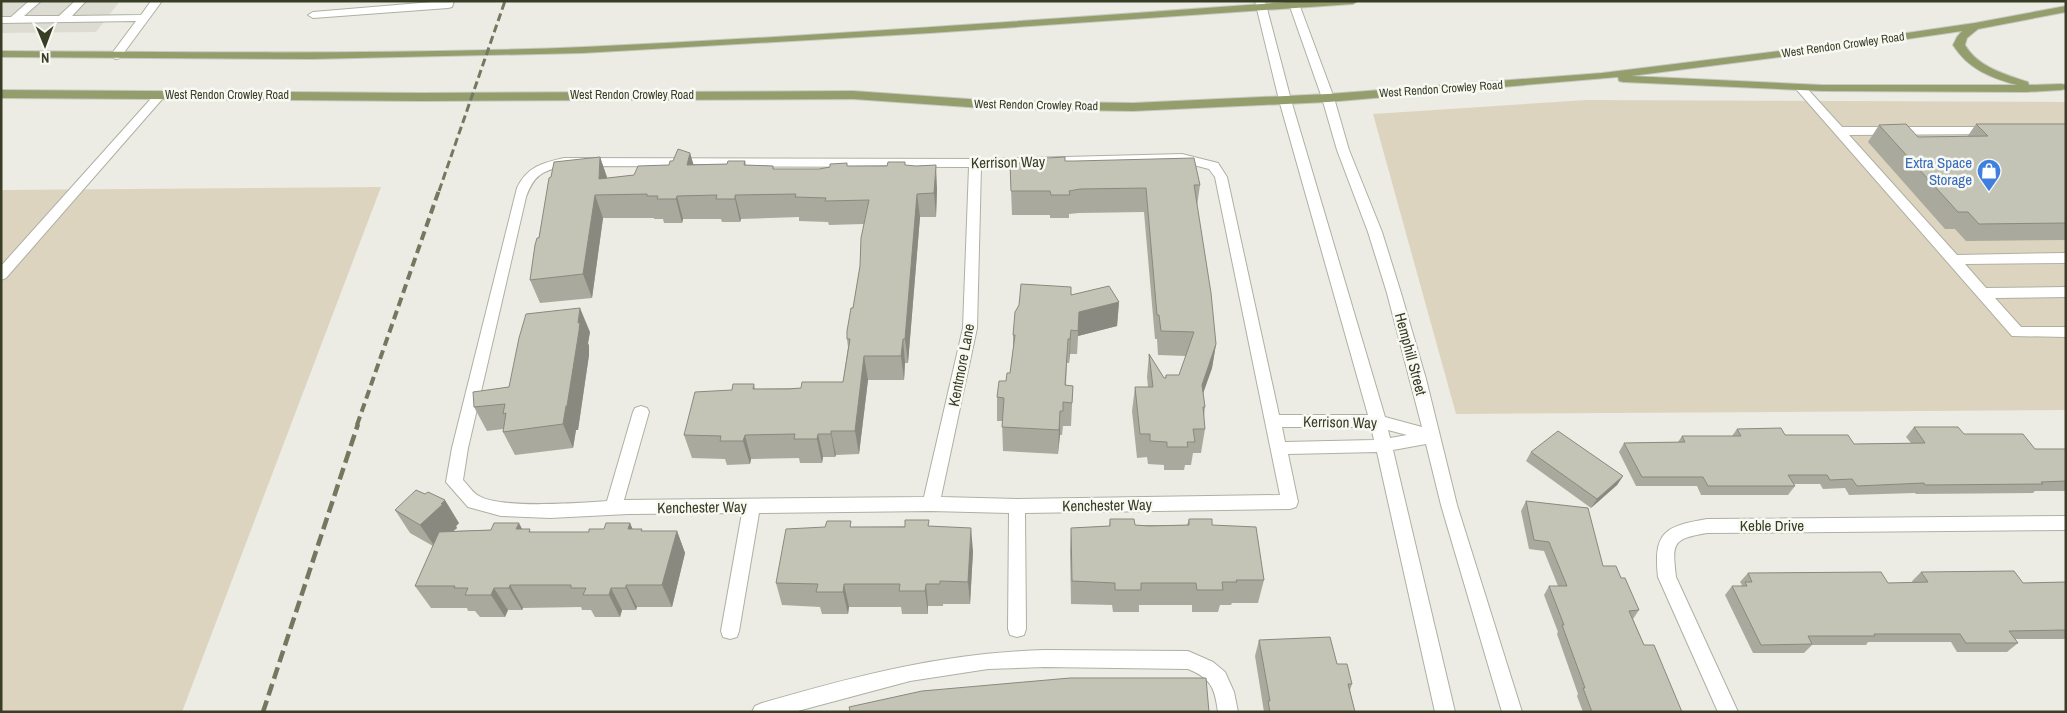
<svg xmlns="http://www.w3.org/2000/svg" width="2067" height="713" viewBox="0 0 2067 713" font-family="'Archivo Narrow',sans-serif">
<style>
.built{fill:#dcdcd2}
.green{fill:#dcd4bf}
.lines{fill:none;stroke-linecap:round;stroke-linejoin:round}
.minor-casing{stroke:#afb0a3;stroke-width:2}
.major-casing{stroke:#c7c9c2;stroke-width:2}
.minor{fill:#fff;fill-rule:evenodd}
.major{fill:#939e6c;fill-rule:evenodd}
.rail-far2{stroke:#73785f;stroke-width:3;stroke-dasharray:8 4;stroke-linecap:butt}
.rail-far1{stroke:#73785f;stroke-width:4;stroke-dasharray:9 5;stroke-linecap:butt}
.rail{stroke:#73785f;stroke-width:4.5;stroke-dasharray:12 5.5;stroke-linecap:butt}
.wall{fill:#a9a99d}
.shaded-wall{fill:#89897f}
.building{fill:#c4c4b6;stroke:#89897f}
.labels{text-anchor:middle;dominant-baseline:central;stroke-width:5;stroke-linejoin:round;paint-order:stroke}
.far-street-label{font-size:12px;fill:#383d25;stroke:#f9f9f4}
.street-label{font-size:15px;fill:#383d25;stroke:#f9f9f4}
.shop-label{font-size:15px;fill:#366cbe;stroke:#f9f9f4;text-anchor:end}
</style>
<rect width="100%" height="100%" fill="#ecece4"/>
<polygon class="built" points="1,1 120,1 96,32 1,33"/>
<g class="green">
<polygon points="1586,100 2066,102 2066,410 1456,414 1373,114"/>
<polygon points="381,187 182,712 1,712 1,190"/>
</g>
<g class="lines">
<defs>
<g id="minor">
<polygon points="29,1 41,1 24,16 59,16 75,1 86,1 72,16 141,15 151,1 162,1 120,58 116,59 110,56 136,21 1,23 1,17 11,17"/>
<polygon points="444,1 454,1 452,7 448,8 313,18 308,15 313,12"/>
<path d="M1255,1H1265L1291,100L1385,417L1422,427L1387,293L1368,232L1337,150L1322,98L1288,1H1298L1334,98L1349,150L1382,232L1401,293L1426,379L1457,505L1522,712H1502L1441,505L1426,444L1393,450L1455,712H1435L1377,452L1288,454L1298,502L1296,507L1290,509L1025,513L1026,629L1024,635L1017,637L1010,635L1008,629L1009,513L931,511L759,513L739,631L737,637L730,639L723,637L721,631L742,513L628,514L550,518L501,516L468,507L446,482L452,448L517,188C527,167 542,163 564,158L986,159L1182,154L1218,163L1227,177L1279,415H1368L1279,100ZM1182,162L1209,169L1215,177L1280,495L1017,499L941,497L977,328L981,167ZM564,166L969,167L963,328L924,497L624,500L649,412L647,408L641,406L635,408L633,412L607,501C579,503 501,509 479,496C473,493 468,485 463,480L468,448L526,197C534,175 542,171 564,166ZM1282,427H1371L1374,440L1285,442ZM1388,430L1407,435L1390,438Z"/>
<polygon points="1800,84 1804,85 1842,127 1996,127 1998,130 1992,134 1849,135 1957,255 2066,253 2066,263 1965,264 1986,288 2066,287 2066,297 1995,298 2021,327 2066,327 2066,337 2012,336 1796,89 1794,87 1796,85"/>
<polygon points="160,91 166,95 164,97 6,278 1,280 1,266 156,93"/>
<path d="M2066,516V530L1707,533C1672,539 1672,543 1676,577L1738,712H1718L1658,577C1653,532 1665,526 1707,519Z"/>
<path d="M1045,650L1188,651L1213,662L1225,672L1234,692L1238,712H1218C1215,688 1211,678 1188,669L1045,667L988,669L910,681L794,712H752L755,706L762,703C859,675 943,653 1045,650Z"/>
</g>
<g id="major">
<path d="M1303,1H1358L1353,4L930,33L583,53L312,59L1,57V51C195,52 390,55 584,47C824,36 1064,18 1303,1Z"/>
<path d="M2066,6V12L1978,29L1967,38L1965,45C1978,67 2004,74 2028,82L2029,85L2061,84L2066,85L2065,89L2061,90L2026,92L1822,91L1623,82L1619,81L1618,77L1328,102L1133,111L997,109L853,99L421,101L1,98V90L421,93L853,91L997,101L1133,103L1328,94L1602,73L1804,48L1975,23ZM1962,31L1957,37L1953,45C1968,69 1991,78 2017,85H1822L1631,76L1804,54Z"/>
</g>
</defs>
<use href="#minor" class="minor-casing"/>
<use href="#major" class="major-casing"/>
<use href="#minor" class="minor"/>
<use href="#major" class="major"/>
<polyline class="rail-far2" points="439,191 505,1"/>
<polyline class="rail-far1" points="357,425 439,190"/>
<polyline class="rail" points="263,712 358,424"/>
</g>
<g class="wall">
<polygon points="1976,124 2066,124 2066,240 1966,241 1955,229 1945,229 1868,142 1879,125 1918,137 1967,137"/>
<polygon points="690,153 693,164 727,164 745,161 746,165 773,166 774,169 819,169 830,167 847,163 847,166 906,165 937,189 936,217 920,217 908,363 905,363 904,380 868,380 859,454 836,455 835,457 823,457 822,463 800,463 799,458 751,459 750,464 727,465 725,459 692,458 684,435 732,390 754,384 755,389 801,388 843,382 848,347 847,339 853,308 860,266 864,224 829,225 828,222 799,221 799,217 741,219 740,222 722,222 721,219 683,219 682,223 664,223 663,219 654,219 654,218 603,218 592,298 540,303 530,280 551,177 600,157 607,178 634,175 669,165 673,161"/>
<polygon points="1065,161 1200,185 1197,206 1216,344 1212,368 1203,393 1205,407 1204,417 1205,429 1201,453 1193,453 1191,465 1185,465 1184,470 1164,470 1164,465 1148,464 1147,457 1137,458 1132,411 1135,387 1148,387 1147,377 1149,354 1164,378 1165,378 1166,375 1179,375 1186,356 1158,355 1157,339 1155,339 1144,212 1079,213 1069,214 1069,218 1050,218 1050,215 1012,215 1010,163"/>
<polygon points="1071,295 1119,302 1117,326 1078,336 1077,354 1070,354 1069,363 1067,363 1066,385 1073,386 1071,426 1063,426 1062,435 1060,435 1058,454 1003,451 1002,421 997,421 997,397 1010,373 1013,350 1013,335"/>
<polygon points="590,332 588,343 589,346 589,355 578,430 576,430 573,448 515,455 503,432 503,429 487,431 474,407 509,387"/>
<polygon points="1914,427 1964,434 2035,449 2066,449 2066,491 2035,491 2033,493 1916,494 1915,493 1849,495 1845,488 1823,489 1820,484 1794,484 1795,486 1788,495 1701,495 1697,486 1636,486 1619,452 1624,443 1678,442 1682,436 1732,436 1737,429 1854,444 1911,443 1906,437"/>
<polygon points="1531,452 1623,476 1617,485 1591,508 1526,461"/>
<polygon points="1526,501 1603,566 1621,578 1639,610 1633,619 1644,645 1682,712 1583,712 1577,696 1578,694 1557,634 1558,632 1544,595 1549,586 1558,586 1544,551 1529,549 1521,511"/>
<polygon points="395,510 459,523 456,526 457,528 453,531 522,529 532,532 589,532 604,529 630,523 632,529 643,531 677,531 685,553 672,607 637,607 636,610 622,610 620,617 595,617 591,610 582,610 581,607 523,608 522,610 508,610 505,617 480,617 475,611 468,611 467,608 431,608 415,586 433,546 410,533"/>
<polygon points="1110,519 1135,525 1187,525 1189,519 1212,525 1264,580 1258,603 1232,603 1231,605 1220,605 1218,612 1192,612 1192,605 1139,605 1139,612 1113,612 1112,605 1071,604 1070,551 1071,528 1109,526"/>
<polygon points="930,526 973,551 970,604 943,604 943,606 928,606 928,614 902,614 901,607 849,607 848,614 822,614 820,607 782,605 776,583 852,527"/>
<polygon points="1921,572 2023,583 2066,582 2066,639 2015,639 2018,643 2007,652 1957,652 1951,642 1868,642 1866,645 1812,645 1804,653 1753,653 1725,595 1732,586 1741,586 1742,585 1740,582 1748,573 1888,583 1913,583 1912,581"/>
<polygon points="1259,640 1337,664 1352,684 1350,690 1355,712 1264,712 1255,656"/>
</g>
<g class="shaded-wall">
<polygon points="690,153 697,176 687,165"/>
<polygon points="600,157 608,180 599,179"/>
<polygon points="936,165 937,189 936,217 934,193"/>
<polygon points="917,194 920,217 908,363 905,339"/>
<polygon points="595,195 603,218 592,298 583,274"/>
<polygon points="735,195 741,219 740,222 735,199"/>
<polygon points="677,196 683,219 682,223 676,199"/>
<polygon points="1119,302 1117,326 1078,336 1077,354 1079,312"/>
<polygon points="580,308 590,332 588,343 589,346 589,355 578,430 576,430 573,448 563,424"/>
<polygon points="1071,330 1070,354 1069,363 1070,339"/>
<polygon points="903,339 905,363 904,380 901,356"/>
<polygon points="1216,344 1212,368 1198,408 1202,385"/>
<polygon points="864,356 868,380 859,454 855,431"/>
<polygon points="1060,411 1060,435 1058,454 1059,430"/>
<polygon points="831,431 836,455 835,457 831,434"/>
<polygon points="818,434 823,457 822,463 817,439"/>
<polygon points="745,435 751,459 750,464 743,441"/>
<polygon points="1623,476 1617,485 1591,508 1597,499"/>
<polygon points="445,500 459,523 456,526 457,528 435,547 420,525"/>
<polygon points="519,523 531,546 516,529"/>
<polygon points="630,523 640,546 628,529"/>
<polygon points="971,528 973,551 970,604 968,582"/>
<polygon points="677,531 685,553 672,607 662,585"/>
<polygon points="844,584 849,607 848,614 843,592"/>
<polygon points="926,584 928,606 928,614 925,591"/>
<polygon points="510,585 523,608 522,610 509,588"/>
<polygon points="626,585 637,607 636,610 626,588"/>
<polygon points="494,588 508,610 505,617 491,595"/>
<polygon points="611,588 622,610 620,617 609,595"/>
</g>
<g class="building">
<polygon points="1906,124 1918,137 1988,136 1976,124 2066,124 2066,223 1979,224 1968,212 1958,212 1879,125"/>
<polygon points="678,149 690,153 687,165 727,164 728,161 745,161 744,165 773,166 773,169 819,169 830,167 830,164 847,163 847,166 887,166 888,162 905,162 905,165 916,166 936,165 934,193 917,194 905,339 903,339 901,356 864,356 855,431 831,431 831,434 818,434 817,439 794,439 795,434 745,435 743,441 720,441 721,436 684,435 695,392 732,390 733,384 754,384 753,389 788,389 801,388 802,382 843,382 850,339 847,339 847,331 851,308 853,308 860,266 861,238 869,200 825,201 826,198 795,197 796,194 735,195 735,199 716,199 717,195 677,196 676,199 657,199 658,196 647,196 647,194 595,195 583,274 530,280 535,245 537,238 539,238 549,178 551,177 554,162 600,157 599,179 634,175 638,166 669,165 670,161 673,161"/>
<polygon points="1065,157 1065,161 1075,161 1194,158 1200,185 1194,185 1211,293 1216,344 1202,385 1205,407 1203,407 1205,429 1193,429 1195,442 1187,442 1188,447 1167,447 1167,442 1150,441 1150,434 1140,434 1135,387 1153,387 1149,354 1164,378 1166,378 1166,375 1179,375 1194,332 1161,331 1159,315 1157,315 1146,188 1080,189 1069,191 1070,195 1051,195 1050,191 1011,191 1010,163 1037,163 1047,161 1047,158"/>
<polygon points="1021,284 1071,287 1071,295 1109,286 1119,302 1079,312 1078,331 1071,330 1070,339 1068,339 1065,385 1073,386 1072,403 1063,402 1063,411 1060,411 1059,430 1002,427 1004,398 997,397 999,381 1006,381 1007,373 1010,373 1015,335 1013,335 1015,312 1019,305"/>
<polygon points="580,308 578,323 580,322 579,331 567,406 566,406 563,424 503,432 506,413 503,414 505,404 474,407 473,392 509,387 519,338 526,314"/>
<polygon points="1914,427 1958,427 1964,434 2023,434 2035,449 2066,449 2066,481 2041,482 2043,484 1925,485 1924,483 1857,486 1852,479 1830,480 1827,475 1788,475 1795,486 1708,486 1703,477 1642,477 1624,443 1685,442 1682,436 1741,436 1737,429 1781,428 1785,435 1848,435 1854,444 1925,443"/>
<polygon points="1558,431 1623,476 1597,499 1531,452"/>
<polygon points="416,490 425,494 428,492 445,500 441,504 443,504 420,525 395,510"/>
<polygon points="1526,501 1588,508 1603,566 1616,566 1621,578 1625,578 1639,610 1629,611 1644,645 1654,645 1682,712 1592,712 1583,688 1585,688 1562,625 1564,625 1549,586 1567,586 1549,542 1534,540"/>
<polygon points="1110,519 1134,519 1135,525 1149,526 1189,525 1189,519 1212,519 1212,525 1256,527 1264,580 1236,580 1237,582 1222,582 1223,590 1197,590 1196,583 1141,583 1141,590 1115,590 1115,583 1072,581 1071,528 1110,526"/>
<polygon points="905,520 929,520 928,526 971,528 968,582 940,581 940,584 926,584 925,591 899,591 900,584 844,584 843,592 816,592 818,584 776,583 786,529 825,527 827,521 851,521 850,527 905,527"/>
<polygon points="494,523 519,523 516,529 530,529 529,532 589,532 589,529 604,529 606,523 630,523 628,529 642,529 641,531 677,531 662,585 626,585 626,588 611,588 609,595 583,595 586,588 571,588 571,585 510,585 509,588 494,588 491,595 465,595 468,588 454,588 455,586 415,586 439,532 491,530"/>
<polygon points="2014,571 2023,583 2066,582 2066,630 2009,631 2018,643 1966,643 1960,634 1874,634 1875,636 1808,636 1812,644 1761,645 1732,586 1747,586 1745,582 1752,582 1748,573 1881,572 1888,583 1928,582 1921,572"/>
<polygon points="1330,637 1337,664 1347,664 1352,684 1348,684 1355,712 1270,712 1268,701 1270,701 1259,640"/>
<polygon points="1070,678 1206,678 1209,712 846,712 850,711 849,707 922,691"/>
</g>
<defs>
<symbol id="shop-pin" viewBox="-11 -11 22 30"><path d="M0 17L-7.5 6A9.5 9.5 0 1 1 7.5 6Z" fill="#3f7fe0" stroke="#f9f9f4"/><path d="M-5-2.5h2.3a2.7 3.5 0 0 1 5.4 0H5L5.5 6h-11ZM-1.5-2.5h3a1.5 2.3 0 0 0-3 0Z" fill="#fff"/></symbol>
</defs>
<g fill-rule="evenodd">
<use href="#shop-pin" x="1975" y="157" width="28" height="38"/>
</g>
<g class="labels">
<g class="far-street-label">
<text transform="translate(1843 45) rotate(-8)">West Rendon Crowley Road</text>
<text transform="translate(1441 89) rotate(-4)">West Rendon Crowley Road</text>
<text x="227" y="95">West Rendon Crowley Road</text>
<text x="632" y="95">West Rendon Crowley Road</text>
<text transform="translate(1036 105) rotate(1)">West Rendon Crowley Road</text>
</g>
<g class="street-label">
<text transform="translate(1008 162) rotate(-1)">Kerrison Way</text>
<text transform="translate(1411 354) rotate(75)">Hemphill Street</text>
<text transform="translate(961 365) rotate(-79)">Kentmore Lane</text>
<text transform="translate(1340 422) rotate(1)">Kerrison Way</text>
<text transform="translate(1107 505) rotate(-1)">Kenchester Way</text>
<text transform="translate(702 507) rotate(-1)">Kenchester Way</text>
<text x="1772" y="525">Keble Drive</text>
</g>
<g class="shop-label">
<text x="1972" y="162">Extra Space<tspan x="1972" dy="17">Storage</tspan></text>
</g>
</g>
<rect width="2067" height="713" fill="none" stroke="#383d25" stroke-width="5"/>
<g transform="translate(45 45) rotate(179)" stroke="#f9f9f4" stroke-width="4" paint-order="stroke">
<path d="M0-4L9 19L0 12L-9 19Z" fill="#383d25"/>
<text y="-8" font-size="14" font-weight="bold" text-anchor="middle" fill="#383d25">N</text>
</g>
</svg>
